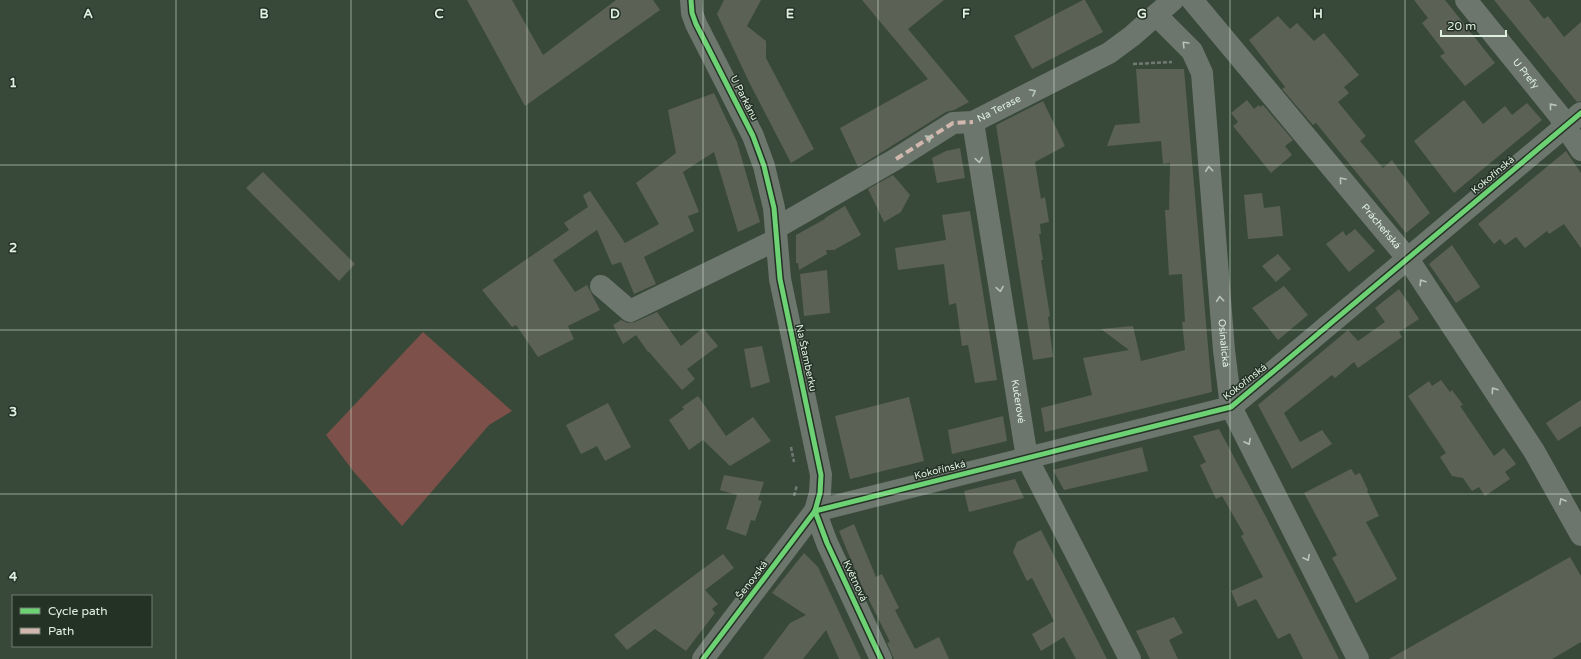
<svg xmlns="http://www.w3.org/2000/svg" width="1581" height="659" viewBox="0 0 1581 659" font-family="'Varela Round',sans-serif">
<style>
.green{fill:#7d514a}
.building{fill:#5b6154}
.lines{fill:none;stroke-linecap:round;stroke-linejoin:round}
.path{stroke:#717a72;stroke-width:2.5;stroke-dasharray:4 2;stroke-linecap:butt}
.minor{stroke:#6c766d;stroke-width:22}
.quiet{stroke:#d1b7ad;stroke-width:4;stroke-dasharray:8 4;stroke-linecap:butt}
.cycleway-casing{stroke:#243125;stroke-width:8}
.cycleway{stroke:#6cd273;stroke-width:5}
.oneway{stroke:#b7c5b8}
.grid{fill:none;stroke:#dff0e0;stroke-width:1;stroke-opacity:0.55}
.labels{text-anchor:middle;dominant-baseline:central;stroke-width:3;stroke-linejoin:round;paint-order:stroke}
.street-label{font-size:10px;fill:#dff0e0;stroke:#243125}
.grid-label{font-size:13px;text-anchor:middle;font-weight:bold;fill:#dff0e0;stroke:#243125;stroke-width:3;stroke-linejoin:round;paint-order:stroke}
</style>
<rect width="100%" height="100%" fill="#38493a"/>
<polygon class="green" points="423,332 512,411 489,425 402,526 354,472 326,435"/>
<g class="building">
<polygon points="467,0 512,0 543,55 616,0 653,0 660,10 525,106"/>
<polygon points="724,0 761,0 747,26 766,41 766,58 814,149 791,163 750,84 717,14"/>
<polygon points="862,0 944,0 908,29 969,102 954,110 946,112 858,167 840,128 928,79"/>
<polygon points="1083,0 1085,0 1103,32 1032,69 1014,36"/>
<polygon points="1414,0 1445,0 1495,63 1465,86 1440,56 1445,53 1422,23 1428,18"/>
<polygon points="1494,0 1529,0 1544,19 1548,16 1564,37 1581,22 1581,101 1577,102"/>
<polygon points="1278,16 1290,29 1297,23 1314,41 1324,33 1359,75 1344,87 1349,93 1338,102 1366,136 1360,141 1383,168 1392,160 1430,213 1406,233 1316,123 1313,125 1282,89 1285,87 1249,40"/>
<polygon points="1136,69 1184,69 1212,392 1045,432 1041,408 1092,395 1083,358 1129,350 1101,329 1133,326 1141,361 1185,350 1182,322 1185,322 1182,274 1169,275 1165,210 1169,210 1170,163 1163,164 1161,141 1107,146 1115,125 1140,123"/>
<polygon points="714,93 737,142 760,222 738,232 714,152 683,172 699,212 688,216 694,231 644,257 656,284 634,294 621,262 612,265 597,230 553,260 575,292 587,285 600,310 568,326 574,339 538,357 516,325 512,327 482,290 569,230 564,223 588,207 583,195 590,191 625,243 659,224 636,183 676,153 668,110"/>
<polygon points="1247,100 1254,109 1259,105 1260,107 1263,105 1293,140 1285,146 1292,155 1271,173 1233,126 1238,122 1231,113"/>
<polygon points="1464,100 1483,124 1505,106 1512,115 1527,103 1542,120 1454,193 1414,141"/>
<polygon points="1043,101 1065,146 1035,162 1041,199 1045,197 1049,222 1040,224 1041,234 1039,234 1043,260 1041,260 1050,316 1048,317 1053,357 1033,360 996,125"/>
<polygon points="960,148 965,178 937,183 932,158 946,151"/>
<polygon points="1566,151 1581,173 1581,248 1564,224 1549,234 1547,231 1525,248 1516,237 1505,245 1500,239 1494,244 1478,224"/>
<polygon points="263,172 355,264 339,281 246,188"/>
<polygon points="893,175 910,195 901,212 884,222 868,189"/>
<polygon points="1262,193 1264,208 1280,206 1283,236 1248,239 1244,195"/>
<polygon points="845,206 861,235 834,250 826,250 827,254 799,270 798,263 796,263 796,235 825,219 825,218"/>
<polygon points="970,211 997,380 975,383 968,345 962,346 956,303 949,305 944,264 898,270 895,248 946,240 942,215"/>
<polygon points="1355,229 1375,251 1349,272 1326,244 1343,231 1346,236"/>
<polygon points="1452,245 1480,287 1456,303 1429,264"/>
<polygon points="1278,254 1291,269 1276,282 1262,266"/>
<polygon points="827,270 830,313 804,316 800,274"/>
<polygon points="1284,286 1308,315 1278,340 1252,308"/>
<polygon points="1399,289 1419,319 1399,332 1402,337 1358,368 1354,362 1335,378 1332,375 1284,413 1300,442 1322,430 1332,444 1292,469 1258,405 1348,330 1358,341 1385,322 1375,308"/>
<polygon points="657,312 681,346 703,328 718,346 687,369 695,379 682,390 649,352 648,352 636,335 623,344 613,325 621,320 628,323 635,322"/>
<polygon points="762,346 770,382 751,388 744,349"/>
<polygon points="1441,380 1450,392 1452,390 1463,405 1460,406 1494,456 1504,448 1516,464 1505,472 1510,479 1485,496 1479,487 1472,491 1463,478 1452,476 1440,457 1446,453 1408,396 1429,381 1432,386"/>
<polygon points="698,396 726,436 753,417 771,441 730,466 703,440 689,450 669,420 684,409 682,407"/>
<polygon points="909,397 924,461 850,479 835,416"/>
<polygon points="1581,400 1581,426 1558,441 1546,423"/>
<polygon points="608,403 631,447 605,461 597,446 581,454 566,425"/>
<polygon points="1003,416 1007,441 952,454 948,430"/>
<polygon points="1219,429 1266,517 1339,659 1303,659 1290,633 1278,639 1256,599 1238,607 1231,591 1263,577 1241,536 1244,534 1222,496 1216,499 1200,465 1206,462 1193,436"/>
<polygon points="1142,447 1148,471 1064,490 1053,470"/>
<polygon points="1351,469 1355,475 1360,473 1368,490 1367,491 1379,516 1366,522 1397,579 1356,603 1332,558 1337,555 1304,493"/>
<polygon points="724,475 764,482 758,500 762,501 755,521 751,520 746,536 726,529 737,495 720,490"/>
<polygon points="1015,479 1024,498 969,512 964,491"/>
<polygon points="854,524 876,577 882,574 899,608 895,610 915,649 939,637 949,659 894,659 887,643 890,642 861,584 839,531"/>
<polygon points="1041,530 1084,614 1107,659 1076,659 1064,637 1041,651 1032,634 1054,621 1032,578 1027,581 1013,552 1017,542"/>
<polygon points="804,553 818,567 861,659 839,659 826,630 803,659 763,659 790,623 806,615 772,593"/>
<polygon points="723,554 734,568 705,590 718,604 712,609 715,613 686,651 655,629 627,650 614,635"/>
<polygon points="1570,557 1581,576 1581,642 1552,659 1389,659"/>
<polygon points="1174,617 1183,633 1169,640 1178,659 1150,659 1136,631"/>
</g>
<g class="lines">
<g class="path">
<polyline points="1133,64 1172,62"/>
<polyline points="791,447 794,462"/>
<polyline points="794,496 797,485"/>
</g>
<g class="minor">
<polyline points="691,0 692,13 696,24 753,136 764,166 774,208 780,279 821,475 820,493 815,511 703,659"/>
<path id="s1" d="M1192,0L1408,259L1534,451L1581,535"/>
<path id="s2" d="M1466,0L1559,115L1565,126L1581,150"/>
<path id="s3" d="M1156,15L1192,51L1202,73L1224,350L1231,407L1358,659"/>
<path id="s4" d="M973,122L1027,458L1130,659"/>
<path id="s5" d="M776,228L896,159L953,123L973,122L1109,53L1132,36L1173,0"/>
<polyline points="601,286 630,311 776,240"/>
<polyline points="815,511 1231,407 1581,113"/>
<polyline points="815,511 827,543 881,659"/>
</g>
<polyline class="quiet" points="896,159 953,123 973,122"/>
<defs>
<g id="cycleway">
<polyline points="691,0 692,13 696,24 753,136 764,166 774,208 780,279 821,475 820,493 815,511 703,659"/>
<polyline points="815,511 1231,407 1581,113"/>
<polyline points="815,511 827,543 881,659"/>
</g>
</defs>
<use href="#cycleway" class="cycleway-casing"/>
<use href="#cycleway" class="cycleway"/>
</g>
<defs><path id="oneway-chevron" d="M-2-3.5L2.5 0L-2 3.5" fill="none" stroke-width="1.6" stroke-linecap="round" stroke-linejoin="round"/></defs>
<g class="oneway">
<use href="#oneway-chevron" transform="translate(1185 44) rotate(-135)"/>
<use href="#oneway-chevron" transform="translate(1033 92) rotate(-27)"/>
<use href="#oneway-chevron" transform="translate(1552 106) rotate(-129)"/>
<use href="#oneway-chevron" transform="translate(929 138) rotate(-32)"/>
<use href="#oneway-chevron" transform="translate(979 160) rotate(81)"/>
<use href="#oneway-chevron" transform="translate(1209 169) rotate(-95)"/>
<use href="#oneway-chevron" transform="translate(1342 180) rotate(-130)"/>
<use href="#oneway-chevron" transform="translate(1422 282) rotate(-124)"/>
<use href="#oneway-chevron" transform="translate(1000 289) rotate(81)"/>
<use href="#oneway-chevron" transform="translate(1220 299) rotate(-95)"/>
<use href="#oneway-chevron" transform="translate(1494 390) rotate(-124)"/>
<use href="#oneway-chevron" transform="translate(1248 442) rotate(63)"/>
<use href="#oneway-chevron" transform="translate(1562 501) rotate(-119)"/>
<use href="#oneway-chevron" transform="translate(1307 558) rotate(63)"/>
</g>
<path class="grid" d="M176,0V659M351,0V659M527,0V659M703,0V659M878,0V659M1054,0V659M1230,0V659M1405,0V659M0,165H1581M0,330H1581M0,494H1581"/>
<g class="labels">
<g class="street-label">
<text stroke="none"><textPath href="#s2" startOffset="95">U Prefy</textPath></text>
<text transform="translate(744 98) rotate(63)">U Parkánu</text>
<text stroke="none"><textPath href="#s5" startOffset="255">Na Terase</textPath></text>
<text transform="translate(1493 175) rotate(-40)">Kokořínská</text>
<text stroke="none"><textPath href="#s1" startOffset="295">Prácheňská</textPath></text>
<text stroke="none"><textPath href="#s3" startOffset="346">Osinalická</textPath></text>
<text transform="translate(806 358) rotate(78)">Na Štamberku</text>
<text transform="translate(1245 382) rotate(-38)">Kokořínská</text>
<text stroke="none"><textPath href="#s4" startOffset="283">Kučerové</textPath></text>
<text transform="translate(940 470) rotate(-14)">Kokořínská</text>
<text transform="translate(752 580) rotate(-53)">Šenovská</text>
<text transform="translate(855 581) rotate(65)">Květnová</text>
</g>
</g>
<g class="grid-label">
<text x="88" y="18">A</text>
<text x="264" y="18">B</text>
<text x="439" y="18">C</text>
<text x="615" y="18">D</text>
<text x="790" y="18">E</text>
<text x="966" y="18">F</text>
<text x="1142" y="18">G</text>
<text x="1318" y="18">H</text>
<text x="13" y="87">1</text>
<text x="13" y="252">2</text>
<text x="13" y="416">3</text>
<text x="13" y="581">4</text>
</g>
<rect x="12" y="595" width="140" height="52" fill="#243125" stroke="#6f7d70"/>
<rect x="20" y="608" width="20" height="6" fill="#6cd273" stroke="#6f7d70"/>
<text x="48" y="615" font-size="12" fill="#dff0e0">Cycle path</text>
<rect x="20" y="628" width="20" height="6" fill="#d1b7ad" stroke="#6f7d70"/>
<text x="48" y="635" font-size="12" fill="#dff0e0">Path</text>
<path d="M1441 30v6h65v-6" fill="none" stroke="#dff0e0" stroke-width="2"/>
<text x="1447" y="30" font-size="12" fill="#dff0e0" stroke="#243125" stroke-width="3" paint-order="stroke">20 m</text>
</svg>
